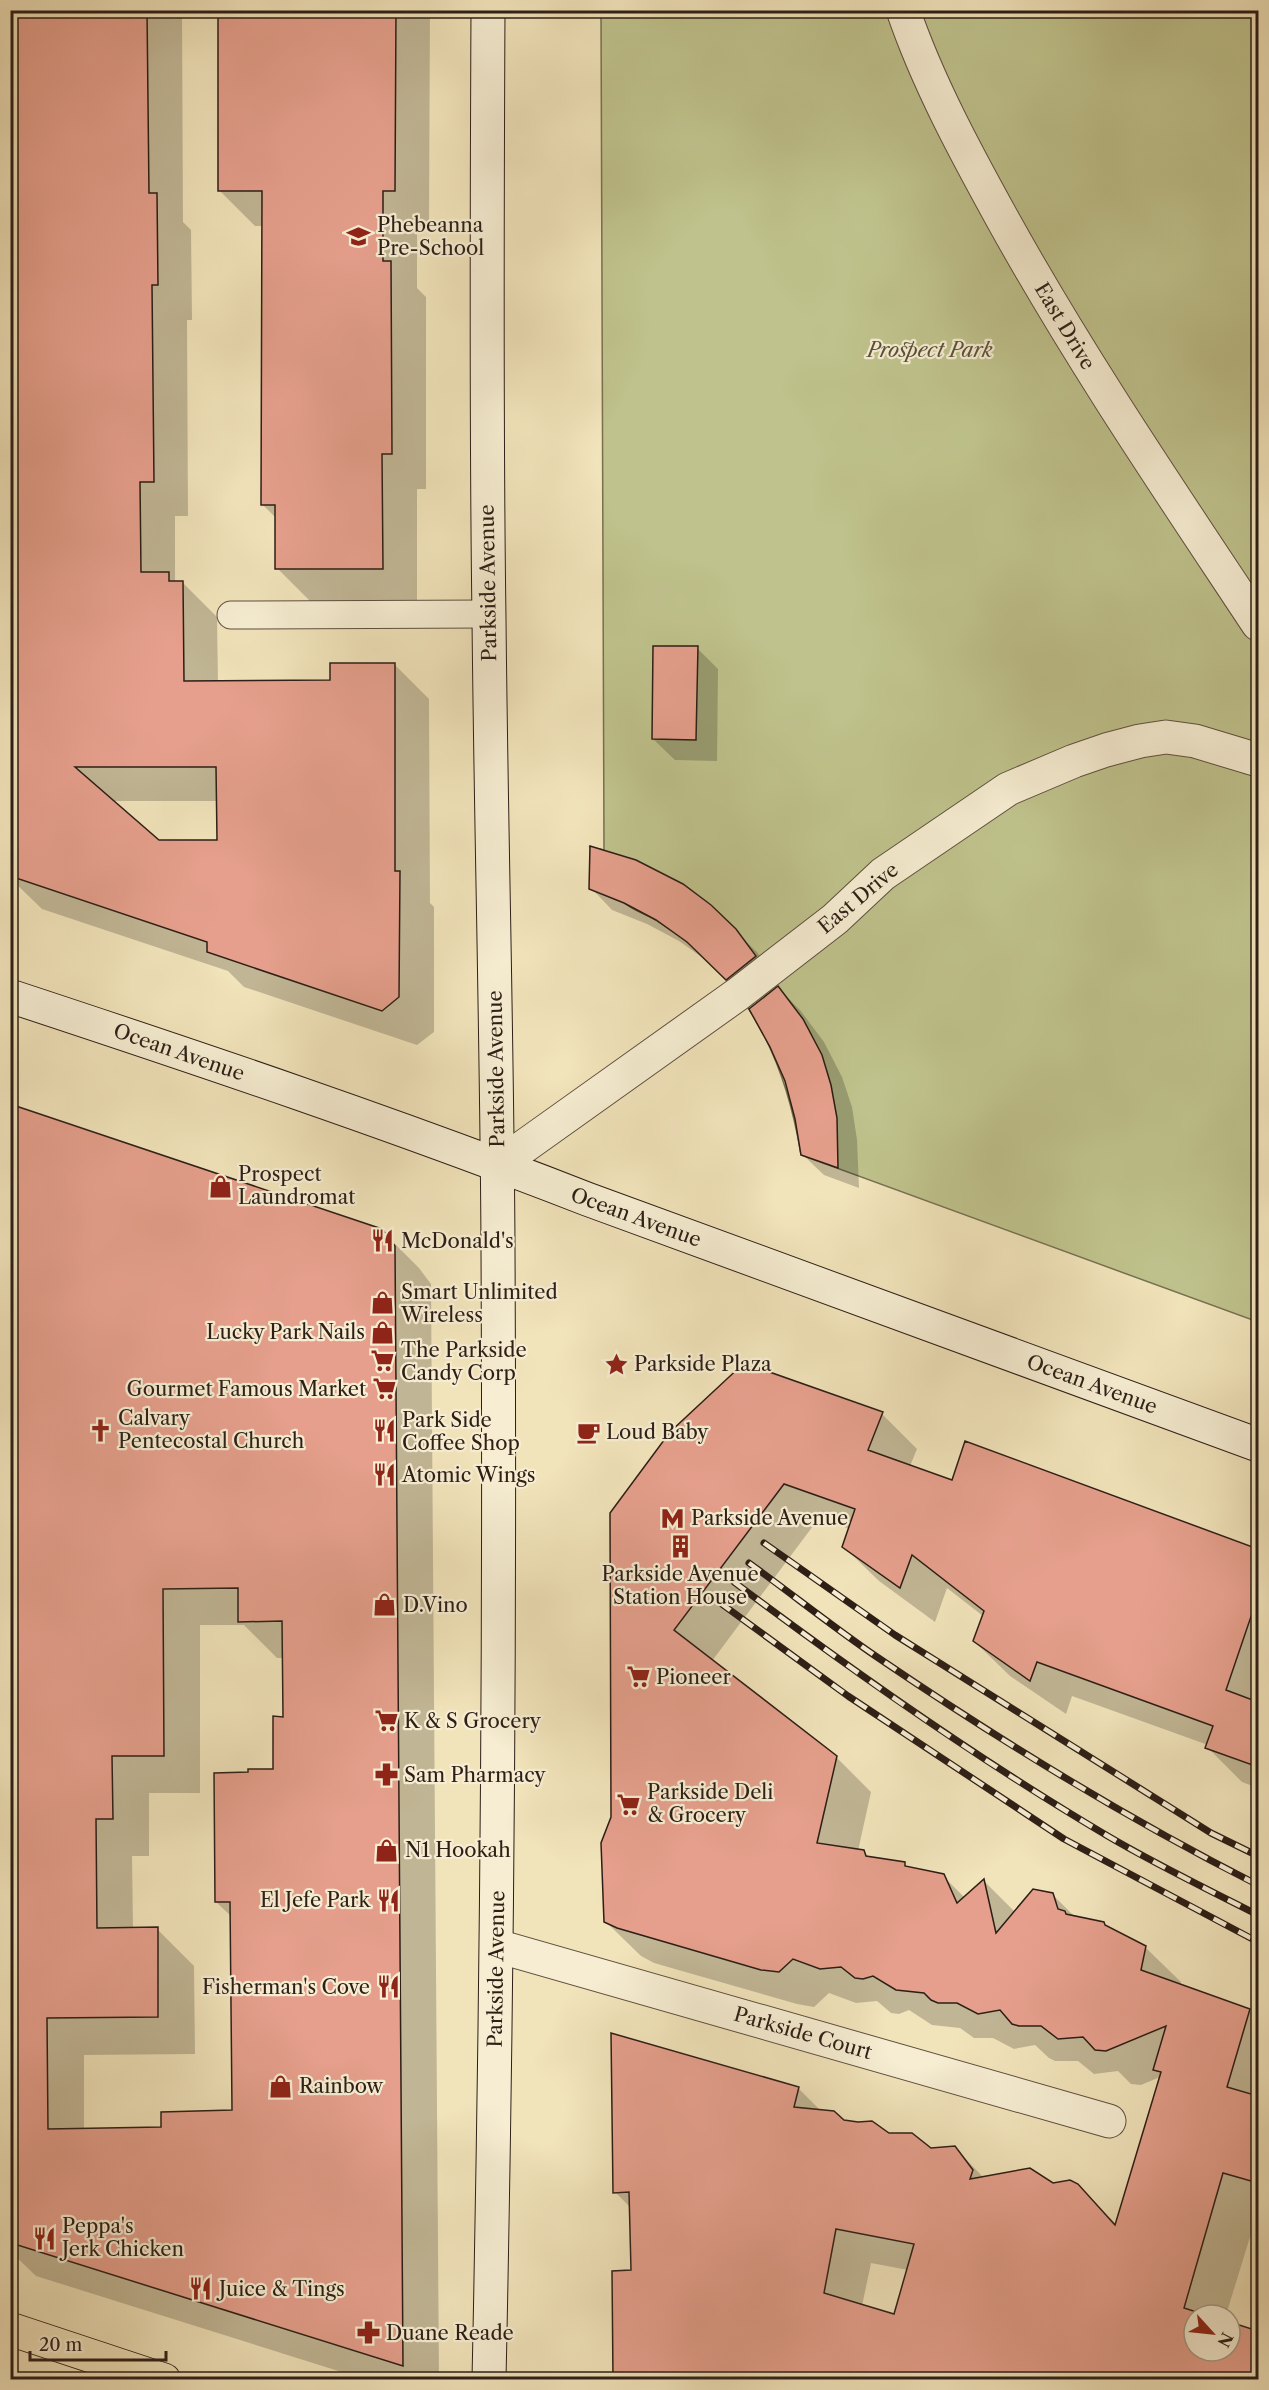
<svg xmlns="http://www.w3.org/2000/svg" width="1269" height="2390" viewBox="0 0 1269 2390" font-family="'Libre Caslon Text',serif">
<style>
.green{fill:#bfc28c;stroke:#767051;stroke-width:1.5}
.shadow{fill:#0003;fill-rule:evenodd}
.building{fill:#e59f8c;stroke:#2d1e16;stroke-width:1.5;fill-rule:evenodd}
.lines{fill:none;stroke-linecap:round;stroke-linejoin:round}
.service-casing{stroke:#5e4f3f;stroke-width:29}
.pedestrian-casing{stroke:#5e4f3f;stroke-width:35}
.minor-casing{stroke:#5e4f3f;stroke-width:35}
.secondary-casing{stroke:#2d1e16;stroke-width:35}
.primary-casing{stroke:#2d1e16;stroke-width:35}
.service{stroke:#f6edd2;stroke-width:27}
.pedestrian{stroke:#f6edd2;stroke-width:33}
.minor{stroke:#f6edd2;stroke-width:33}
.secondary{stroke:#f6edd2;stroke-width:33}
.primary{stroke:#f1e3ba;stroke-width:33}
.rail-casing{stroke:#2d1e16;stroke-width:7}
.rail{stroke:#f6edd2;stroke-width:4.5;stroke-dasharray:14;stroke-linecap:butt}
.labels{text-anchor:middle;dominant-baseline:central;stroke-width:4.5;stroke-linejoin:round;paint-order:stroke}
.poi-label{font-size:20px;fill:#2d1e16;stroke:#f6edd2;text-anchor:start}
.street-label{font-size:20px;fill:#2d1e16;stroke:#f6edd2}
.park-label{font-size:20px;font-style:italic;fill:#594f39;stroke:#f6edd2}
</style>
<rect width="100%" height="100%" fill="#f1e3ba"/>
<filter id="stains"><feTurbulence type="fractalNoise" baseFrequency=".00333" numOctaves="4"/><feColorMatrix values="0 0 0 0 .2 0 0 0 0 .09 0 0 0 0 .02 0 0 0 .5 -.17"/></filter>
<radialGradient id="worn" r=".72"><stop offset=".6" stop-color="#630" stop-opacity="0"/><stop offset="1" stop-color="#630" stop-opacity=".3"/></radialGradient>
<path class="green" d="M601,11H1258V1322L801,1155C787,1069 756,996 686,941C677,934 666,926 656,920C646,914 631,910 624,902C613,890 599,862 590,847L604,850Z"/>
<g class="shadow">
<path d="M10,10H182L183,222L191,230L192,320H187L188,516H175V580L182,582L217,617L218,682H332L394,664L429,699L430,903L434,907V1032L417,1045L244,987L228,971L42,909L10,878ZM112,801H218V841H158Z"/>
<polygon points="220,10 430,10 429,225 417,226 417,288 426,297 426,489 417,489 417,603 312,603 277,568 277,519 262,504 263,226 255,226 220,191"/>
<polygon points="697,648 718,669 717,761 675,760 653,739"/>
<polygon points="591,888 734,930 757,952 776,978 748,1000 710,963 679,941 647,924 612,910"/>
<polygon points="778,988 800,1010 824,1042 842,1077 852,1107 857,1140 859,1188 824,1175 802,1154"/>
<path d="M10,1105L381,1230L419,1268L431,1284L439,2380H367L36,2276L10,2251V2037H13L10,1826ZM200,1625H244L277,1658H284V1718L275,1771L216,1902L232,1917L234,2111L163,2129L84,2130V2055L195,2054L194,1966L157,1929H133L132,1856H149V1793H200Z"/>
<path d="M882,1414L917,1449L910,1466L953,1481L966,1443L1258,1550V1788L1242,1782L1207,1747L1208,1745L1072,1696L1066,1714L1010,1676L974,1641L983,1616L947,1588L935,1622L879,1581L843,1546L850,1529L819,1518L712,1661L836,1757L871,1792L858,1851H863L870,1858L904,1864L908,1868L943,1876L965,1898L984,1881L1015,1912L1053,1895L1075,1917L1103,1923L1108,1928L1145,1947L1181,1982L1180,1986L1249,2011L1258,2020V2211L1226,2315H1194V2351H1230V2324L1258,2332V2380H614L613,2272H633L631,2208L615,2192L798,2088L821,2111L843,2121L930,2149L955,2148L984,2178L1079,2187L1117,2225L1160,2077L1141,2085L1131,2084L1118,2071L1094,2074L1078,2061H1055L1049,2058L1035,2045L1014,2049L993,2038H974L960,2028L932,2025L909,2010L899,2014L891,2013L877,2001L856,2003L829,1993L814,2007L797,2004L654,1963L641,1956L605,1921L612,1817L611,1513ZM871,2263L908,2270L895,2316L862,2306Z"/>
</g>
<g class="building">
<path d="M10,10H147L149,193H157L158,285H152L154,482H140L141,572H169V581H183L184,681L330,680V663H395V871H400L399,997L382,1011L207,952V942L10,876ZM75,767H216L217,840H159Z"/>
<polygon points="218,10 396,10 395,191 383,191 383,261 391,261 392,454 382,454 383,569 275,569 275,505 261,505 262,191 218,191"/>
<polygon points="653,646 698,646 696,740 652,739"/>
<polygon points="590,846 636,860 683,884 711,905 736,929 756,956 726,980 687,942 656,920 624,903 589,889"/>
<polygon points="778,986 803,1019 822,1055 831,1085 837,1118 838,1168 801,1155 795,1119 785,1081 770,1047 749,1009"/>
<path d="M10,1104L382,1229L395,1246L403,2366L11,2243ZM238,1588V1622L282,1621L283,1717L273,1716V1769H248V1772L214,1773L215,1902H230L232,2110L161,2112V2127L48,2129L47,2018L158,2017V1927L97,1928L96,1819H113L112,1756H164L163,1589Z"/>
<path d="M744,1363L883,1412L868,1450L952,1480L965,1441L1258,1549V1596L1226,1690L1258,1702V1767L1205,1748L1213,1726L1037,1662L1030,1681L973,1641L984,1611L912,1555L900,1588L842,1547L855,1509L784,1484L674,1630L837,1756L817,1843L864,1850L866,1856L905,1862V1866L944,1874L957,1903L984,1879L996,1933L1033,1889L1053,1893L1058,1909L1065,1911L1066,1914L1104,1922L1105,1925L1146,1946L1141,1970L1250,2009L1227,2087L1258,2096V2183L1223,2173L1184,2308L1206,2315H1194V2351H1230V2322L1258,2331V2379H613L612,2271L631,2270L629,2192L613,2193L611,2033L799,2087L794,2107L834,2111L844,2120L858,2122L872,2121L889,2133H912L931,2148L955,2146L973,2170L970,2179L1030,2168L1053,2183L1070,2180L1078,2184L1115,2225L1161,2072L1153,2070L1166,2026L1106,2051L1095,2050L1083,2037L1058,2039L1041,2026H1019L1012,2024L1000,2010L978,2014L957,2003H938L931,2000L924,1993L896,1990L873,1976L863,1979L855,1978L841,1967L820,1969L793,1959L779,1972L761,1970L617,1928L604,1922L601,1843L611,1817L610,1513L670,1432ZM836,2229L914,2244L894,2314L824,2293Z"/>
</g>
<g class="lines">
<defs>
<polyline id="service" points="231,615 488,614"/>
<g id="pedestrian">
<path d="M903,10C928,83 966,153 1003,220C1080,359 1170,491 1258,624"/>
<polyline points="498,1165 738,994 835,919 883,874 1008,789 1074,761 1106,750 1140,741 1166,737 1195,741 1258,760"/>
</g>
<polyline id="minor" points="497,1946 1109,2121"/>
<g id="secondary">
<path d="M488,10C487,213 486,415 489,618C491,828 497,1038 498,1249C500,1626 497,2003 489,2380"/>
<path d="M10,996C204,1060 397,1125 587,1199L1258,1445"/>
</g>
<polyline id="primary" points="10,2329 164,2380"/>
</defs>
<use href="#service" class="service-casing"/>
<use href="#pedestrian" class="pedestrian-casing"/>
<use href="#minor" class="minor-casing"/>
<use href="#secondary" class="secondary-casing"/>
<use href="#primary" class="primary-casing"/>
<use href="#service" class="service"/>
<use href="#pedestrian" class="pedestrian"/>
<use href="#minor" class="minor"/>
<use href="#secondary" class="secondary"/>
<use href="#primary" class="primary"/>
<defs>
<g id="rail">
<polyline points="764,1543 895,1635 1211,1833 1258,1856"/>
<path d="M749,1563C792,1594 833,1627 877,1657C999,1740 1126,1818 1258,1885"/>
<path d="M734,1582C854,1672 976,1758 1106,1835C1155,1864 1207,1889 1258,1915"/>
<polyline points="719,1602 848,1696 1064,1839 1258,1942"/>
</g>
</defs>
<use href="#rail" class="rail-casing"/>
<use href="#rail" class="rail"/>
</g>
<defs>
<symbol id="school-bare" viewBox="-9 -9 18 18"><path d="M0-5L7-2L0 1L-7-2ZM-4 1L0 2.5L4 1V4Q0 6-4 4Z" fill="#8f2418" stroke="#f6edd2" stroke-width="2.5" paint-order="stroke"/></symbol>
<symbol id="shop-bare" viewBox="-9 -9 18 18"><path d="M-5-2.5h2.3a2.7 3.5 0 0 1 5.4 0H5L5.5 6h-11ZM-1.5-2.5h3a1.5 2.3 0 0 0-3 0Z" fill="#8f2418" stroke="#f6edd2" stroke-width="2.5" paint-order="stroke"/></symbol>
<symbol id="restaurant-bare" viewBox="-9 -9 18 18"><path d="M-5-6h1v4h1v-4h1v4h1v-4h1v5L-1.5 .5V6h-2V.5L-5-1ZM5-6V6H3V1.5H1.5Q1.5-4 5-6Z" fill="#8f2418" stroke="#f6edd2" stroke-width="2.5" paint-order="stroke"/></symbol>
<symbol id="supermarket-bare" viewBox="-9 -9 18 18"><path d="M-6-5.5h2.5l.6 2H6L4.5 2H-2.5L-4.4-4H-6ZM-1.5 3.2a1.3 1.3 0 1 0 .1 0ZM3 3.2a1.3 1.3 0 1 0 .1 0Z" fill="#8f2418" stroke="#f6edd2" stroke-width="2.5" paint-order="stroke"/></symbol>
<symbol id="sight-bare" viewBox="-9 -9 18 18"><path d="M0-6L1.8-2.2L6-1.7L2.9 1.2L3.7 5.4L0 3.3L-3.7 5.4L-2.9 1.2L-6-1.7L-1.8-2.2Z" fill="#8f2418" stroke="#f6edd2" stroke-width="2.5" paint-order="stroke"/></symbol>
<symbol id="church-bare" viewBox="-9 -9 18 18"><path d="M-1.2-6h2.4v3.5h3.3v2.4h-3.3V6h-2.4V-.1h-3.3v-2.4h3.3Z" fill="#8f2418" stroke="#f6edd2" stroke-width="2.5" paint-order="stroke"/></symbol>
<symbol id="cafe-bare" viewBox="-9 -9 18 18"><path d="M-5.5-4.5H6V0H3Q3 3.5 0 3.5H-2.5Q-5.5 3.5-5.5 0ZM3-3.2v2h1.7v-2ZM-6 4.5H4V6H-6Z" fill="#8f2418" stroke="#f6edd2" stroke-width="2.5" paint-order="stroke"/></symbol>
<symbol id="metro-bare" viewBox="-9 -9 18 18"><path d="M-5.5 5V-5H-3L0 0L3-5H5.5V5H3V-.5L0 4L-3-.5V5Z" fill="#8f2418" stroke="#f6edd2" stroke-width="2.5" paint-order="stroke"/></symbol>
<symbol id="building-bare" viewBox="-9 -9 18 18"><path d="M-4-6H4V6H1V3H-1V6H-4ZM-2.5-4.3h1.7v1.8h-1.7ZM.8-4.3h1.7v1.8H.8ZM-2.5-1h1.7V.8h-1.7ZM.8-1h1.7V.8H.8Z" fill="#8f2418" stroke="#f6edd2" stroke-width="2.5" paint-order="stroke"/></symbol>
<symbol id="pharmacy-bare" viewBox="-9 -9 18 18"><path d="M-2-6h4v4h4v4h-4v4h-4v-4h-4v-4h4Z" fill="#8f2418" stroke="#f6edd2" stroke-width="2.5" paint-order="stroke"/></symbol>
</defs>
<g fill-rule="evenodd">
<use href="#school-bare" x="342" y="220" width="33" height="33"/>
<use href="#shop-bare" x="204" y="1170" width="33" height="33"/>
<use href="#restaurant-bare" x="366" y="1224" width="33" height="33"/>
<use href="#shop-bare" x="366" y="1286" width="33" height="33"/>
<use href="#shop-bare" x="366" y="1316" width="33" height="33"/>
<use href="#supermarket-bare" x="366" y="1344" width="33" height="33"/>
<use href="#sight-bare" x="600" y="1348" width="33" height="33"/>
<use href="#supermarket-bare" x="368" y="1372" width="33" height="33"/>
<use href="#church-bare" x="84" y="1414" width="33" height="33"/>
<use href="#restaurant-bare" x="368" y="1414" width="33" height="33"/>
<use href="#cafe-bare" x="572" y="1416" width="33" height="33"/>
<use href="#restaurant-bare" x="368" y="1458" width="33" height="33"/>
<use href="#metro-bare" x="656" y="1502" width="33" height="33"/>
<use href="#building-bare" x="664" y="1530" width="33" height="33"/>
<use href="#shop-bare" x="368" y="1588" width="33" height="33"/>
<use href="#supermarket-bare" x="622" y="1660" width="33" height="33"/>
<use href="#supermarket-bare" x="370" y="1704" width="33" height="33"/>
<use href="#pharmacy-bare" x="370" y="1758" width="33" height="33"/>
<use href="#supermarket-bare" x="612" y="1788" width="33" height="33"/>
<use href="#shop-bare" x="370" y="1834" width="33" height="33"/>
<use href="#restaurant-bare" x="372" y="1884" width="33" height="33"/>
<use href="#restaurant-bare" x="372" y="1970" width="33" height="33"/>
<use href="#shop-bare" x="264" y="2070" width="33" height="33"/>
<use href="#restaurant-bare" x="28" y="2222" width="33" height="33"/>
<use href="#restaurant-bare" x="184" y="2272" width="33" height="33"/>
<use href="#pharmacy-bare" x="352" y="2316" width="33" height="33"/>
</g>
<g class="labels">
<g class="poi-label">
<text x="377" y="225">Phebeanna<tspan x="377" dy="23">Pre-School</tspan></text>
<text x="238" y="1174">Prospect<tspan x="238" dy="23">Laundromat</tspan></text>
<text x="401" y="1241">McDonald's</text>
<text x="401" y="1292">Smart Unlimited<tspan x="401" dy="23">Wireless</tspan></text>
<text x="365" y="1332" text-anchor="end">Lucky Park Nails</text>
<text x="401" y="1350">The Parkside<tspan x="401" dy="23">Candy Corp</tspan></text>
<text x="634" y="1364">Parkside Plaza</text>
<text x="366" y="1389" text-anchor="end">Gourmet Famous Market</text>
<text x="118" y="1418">Calvary<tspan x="118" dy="23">Pentecostal Church</tspan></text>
<text x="402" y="1420">Park Side<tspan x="402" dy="23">Coffee Shop</tspan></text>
<text x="606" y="1432">Loud Baby</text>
<text x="402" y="1475">Atomic Wings</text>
<text x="691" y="1518">Parkside Avenue</text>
<text x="680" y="1574" text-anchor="middle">Parkside Avenue<tspan x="680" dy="23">Station House</tspan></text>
<text x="403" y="1605">D.Vino</text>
<text x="656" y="1677">Pioneer</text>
<text x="404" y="1721">K &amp; S Grocery</text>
<text x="404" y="1775">Sam Pharmacy</text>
<text x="647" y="1792">Parkside Deli<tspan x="647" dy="23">&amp; Grocery</tspan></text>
<text x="405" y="1850">N1 Hookah</text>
<text x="370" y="1900" text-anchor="end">El Jefe Park</text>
<text x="370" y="1987" text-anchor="end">Fisherman's Cove</text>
<text x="299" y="2086">Rainbow</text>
<text x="62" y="2226">Peppa's<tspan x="62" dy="23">Jerk Chicken</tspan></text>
<text x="219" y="2289">Juice &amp; Tings</text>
<text x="386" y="2333">Duane Reade</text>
</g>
<g class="street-label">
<text transform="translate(1065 326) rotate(59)">East Drive</text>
<text transform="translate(488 583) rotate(-91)">Parkside Avenue</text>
<text transform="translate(858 898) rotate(-40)">East Drive</text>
<text transform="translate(179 1052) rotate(19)">Ocean Avenue</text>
<text transform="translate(496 1069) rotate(-91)">Parkside Avenue</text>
<text transform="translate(636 1217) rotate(20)">Ocean Avenue</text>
<text transform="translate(1092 1384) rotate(20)">Ocean Avenue</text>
<text transform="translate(496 1969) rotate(-89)">Parkside Avenue</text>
<text transform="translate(803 2033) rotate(16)">Parkside Court</text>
</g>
<g class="park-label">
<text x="930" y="350">Prospect Park</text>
</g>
</g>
<rect width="1269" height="2390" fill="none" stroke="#f1e3ba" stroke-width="36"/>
<rect x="12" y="12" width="1245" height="2366" fill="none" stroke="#2d1e16" stroke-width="3"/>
<rect x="18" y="18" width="1233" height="2354" fill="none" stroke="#2d1e16" stroke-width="1.5"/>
<g transform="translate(1212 2333) rotate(117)"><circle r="28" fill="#f6edd2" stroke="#a69a87" stroke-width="1.5"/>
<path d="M0-4.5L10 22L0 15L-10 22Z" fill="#8f2418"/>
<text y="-9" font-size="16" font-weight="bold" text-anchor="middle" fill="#2d1e16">N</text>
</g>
<path d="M30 2351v9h136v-9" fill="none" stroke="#2d1e16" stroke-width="3"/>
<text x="39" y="2351" font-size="18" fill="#2d1e16" stroke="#f6edd2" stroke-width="4.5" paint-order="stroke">20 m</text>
<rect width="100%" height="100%" filter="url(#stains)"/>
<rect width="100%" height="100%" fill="url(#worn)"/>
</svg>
